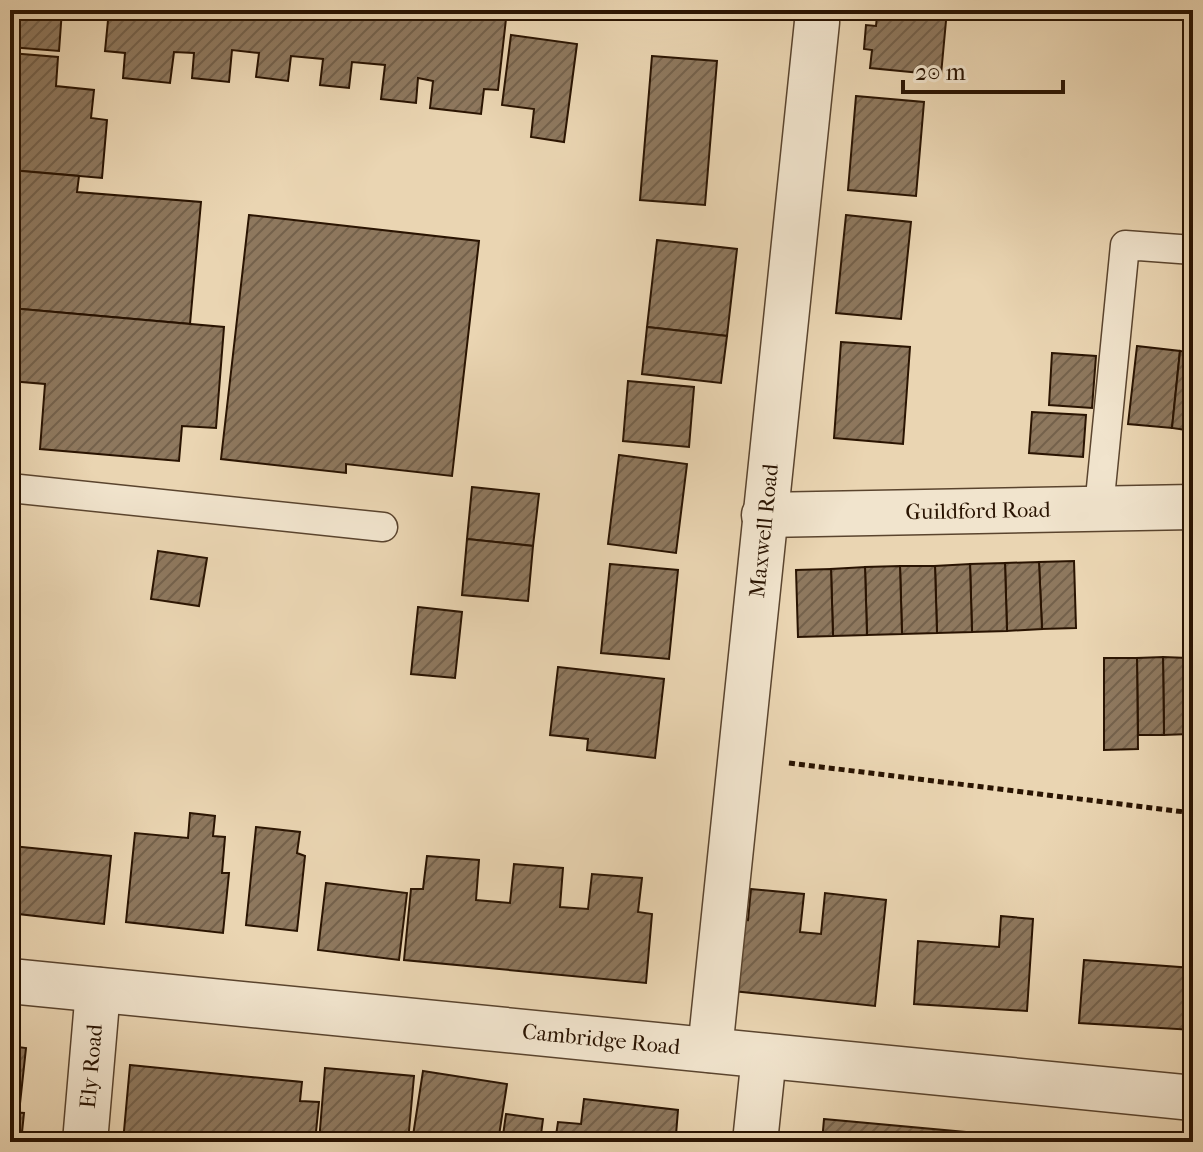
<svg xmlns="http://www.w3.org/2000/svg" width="1203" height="1152" viewBox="0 0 1203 1152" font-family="'IM FELL French Canon',serif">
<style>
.building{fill:url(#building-hatch);stroke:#2a1402;stroke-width:2}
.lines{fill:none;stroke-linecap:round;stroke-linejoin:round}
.lane-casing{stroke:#5a442e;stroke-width:31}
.street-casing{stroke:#5a442e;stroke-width:47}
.path{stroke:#2a1402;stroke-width:5;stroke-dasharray:6 4;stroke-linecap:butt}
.lane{stroke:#f1e4cd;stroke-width:28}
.street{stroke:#f1e4cd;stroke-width:44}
.labels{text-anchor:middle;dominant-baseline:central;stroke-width:6;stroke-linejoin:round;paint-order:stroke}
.street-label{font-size:22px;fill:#2a1402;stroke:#f1e4cd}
</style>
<defs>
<pattern id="building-hatch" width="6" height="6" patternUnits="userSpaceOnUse" patternTransform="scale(2)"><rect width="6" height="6" fill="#8e785e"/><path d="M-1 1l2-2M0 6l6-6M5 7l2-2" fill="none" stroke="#74614b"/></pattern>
</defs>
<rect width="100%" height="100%" fill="#ead5b2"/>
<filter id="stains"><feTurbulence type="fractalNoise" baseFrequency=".0025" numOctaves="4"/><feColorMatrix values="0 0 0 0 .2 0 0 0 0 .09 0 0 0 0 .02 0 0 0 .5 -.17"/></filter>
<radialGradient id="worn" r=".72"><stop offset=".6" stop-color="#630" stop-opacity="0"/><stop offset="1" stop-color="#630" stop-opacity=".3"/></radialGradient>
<g class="building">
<polygon points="10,10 62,10 59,51 10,47"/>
<polygon points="109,10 507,10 498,90 484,89 481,114 430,108 433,81 418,78 416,103 381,99 385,65 352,62 349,88 320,85 323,59 291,56 288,81 256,77 259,53 232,50 229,82 192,78 194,53 174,52 170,83 123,78 125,53 105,51"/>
<polygon points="867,10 947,10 941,75 870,68 872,50 864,49 866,25 876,26 877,16 867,15"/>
<polygon points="511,35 577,44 564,142 531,137 534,109 502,105"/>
<polygon points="10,53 58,57 56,86 94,90 91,118 107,120 102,178 10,170"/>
<polygon points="652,56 717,61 705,205 640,200"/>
<polygon points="856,96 924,102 916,196 848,190"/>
<polygon points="10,170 79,176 77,192 201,202 190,324 10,308"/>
<polygon points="249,215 479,241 452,476 346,464 346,473 221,459"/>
<polygon points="846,215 911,222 901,319 836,313"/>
<polygon points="657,240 737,249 727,336 647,327"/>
<polygon points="10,308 224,327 216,428 182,426 179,461 40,449 45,384 10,381"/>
<polygon points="647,327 727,336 721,383 642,374"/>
<polygon points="841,342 910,347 903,444 834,438"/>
<polygon points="1137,346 1180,351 1172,428 1128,424"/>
<polygon points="1180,351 1193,353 1193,431 1172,428"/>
<polygon points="1052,353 1096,356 1092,408 1049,405"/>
<polygon points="628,381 694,387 689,447 623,441"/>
<polygon points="1032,412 1086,415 1083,457 1029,453"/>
<polygon points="619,455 687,464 676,553 608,544"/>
<polygon points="472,487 539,494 533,546 467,539"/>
<polygon points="467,539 533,546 528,601 462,595"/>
<polygon points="158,551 207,558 199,606 151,599"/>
<polygon points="1074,561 1076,628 1042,629 1039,562"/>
<polygon points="1039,562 1042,629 1007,631 1005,563"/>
<polygon points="1005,563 1007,631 972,632 970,564"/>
<polygon points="610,564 678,570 669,659 601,653"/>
<polygon points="970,564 972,632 937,633 935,566"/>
<polygon points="900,566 935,566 937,633 902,634"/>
<polygon points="900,566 902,634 867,635 865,567"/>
<polygon points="865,567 867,635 833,636 831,569"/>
<polygon points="831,569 833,636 798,637 796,570"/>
<polygon points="418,607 462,612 455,678 411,674"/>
<polygon points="1163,657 1188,658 1189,734 1164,735"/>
<polygon points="1163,657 1164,735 1138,735 1137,658"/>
<polygon points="1104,658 1137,658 1138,749 1104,750"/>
<polygon points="1188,658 1193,658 1193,734 1189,734"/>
<polygon points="558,667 664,679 655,758 587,750 588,739 550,735"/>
<polygon points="190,813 215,816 213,836 225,837 222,873 229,873 223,933 126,922 135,833 188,838"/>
<polygon points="256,827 300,832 297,853 305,856 297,931 246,925"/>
<polygon points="12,846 111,856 104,924 10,913"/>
<polygon points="427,856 479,860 476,900 510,903 514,864 563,868 560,907 588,909 592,874 642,878 638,912 652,914 646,983 404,960 411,889 423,889"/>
<polygon points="326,883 407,893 399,960 318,950"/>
<polygon points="751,889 804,894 800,932 821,934 825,893 886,900 875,1006 733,991 741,919 748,920"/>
<polygon points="1001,916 1033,919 1027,1011 914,1004 918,941 999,947"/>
<polygon points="1084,960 1193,968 1193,1030 1079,1023"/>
<polygon points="10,1046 26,1048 19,1113 10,1112"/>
<polygon points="130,1065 302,1082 300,1101 319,1102 315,1142 268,1142 195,1135 194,1142 123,1142"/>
<polygon points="325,1068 414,1076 408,1142 350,1139 349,1142 319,1142"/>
<polygon points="423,1071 507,1084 498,1142 412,1142"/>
<polygon points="584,1099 678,1110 676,1135 693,1137 693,1142 555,1142 558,1122 581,1124"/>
<polygon points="10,1112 24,1113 21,1142 10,1142"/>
<polygon points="506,1114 543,1119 540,1142 502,1142"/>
<polygon points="824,1119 976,1133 974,1142 822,1142"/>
<polygon points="976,1133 1053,1142 974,1142"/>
</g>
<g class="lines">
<defs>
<g id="lane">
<polyline points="10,488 383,527"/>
<polyline points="1099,508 1125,245 1193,250"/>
</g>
<g id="street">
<path id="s1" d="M764,515L1193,507"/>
<path id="s2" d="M10,981L1193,1098"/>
<path id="s3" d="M710,1050L817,22L816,10"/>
<path id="s4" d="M85,1142L98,990"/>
<polyline points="755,1142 764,1056"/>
</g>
</defs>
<use href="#lane" class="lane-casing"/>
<use href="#street" class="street-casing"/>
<polyline class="path" points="789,763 1193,813"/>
<use href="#lane" class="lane"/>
<use href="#street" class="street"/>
</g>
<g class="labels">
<g class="street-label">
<text stroke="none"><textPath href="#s1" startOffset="214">Guildford Road</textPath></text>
<text stroke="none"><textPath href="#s3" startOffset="522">Maxwell Road</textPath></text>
<text stroke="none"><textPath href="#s2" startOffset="594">Cambridge Road</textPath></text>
<text stroke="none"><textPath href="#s4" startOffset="76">Ely Road</textPath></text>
</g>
</g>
<rect width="1203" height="1152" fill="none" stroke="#ead5b2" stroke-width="40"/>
<rect x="12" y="12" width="1179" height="1128" fill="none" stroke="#2a1402" stroke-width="4"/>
<rect x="20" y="20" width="1163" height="1112" fill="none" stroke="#2a1402" stroke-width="2"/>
<path d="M903 80v12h160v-12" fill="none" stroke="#2a1402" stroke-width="4"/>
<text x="915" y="80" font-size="24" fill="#2a1402" stroke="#f1e4cd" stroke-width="6" paint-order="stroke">20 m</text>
<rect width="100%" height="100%" filter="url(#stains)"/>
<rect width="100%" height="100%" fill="url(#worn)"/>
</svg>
